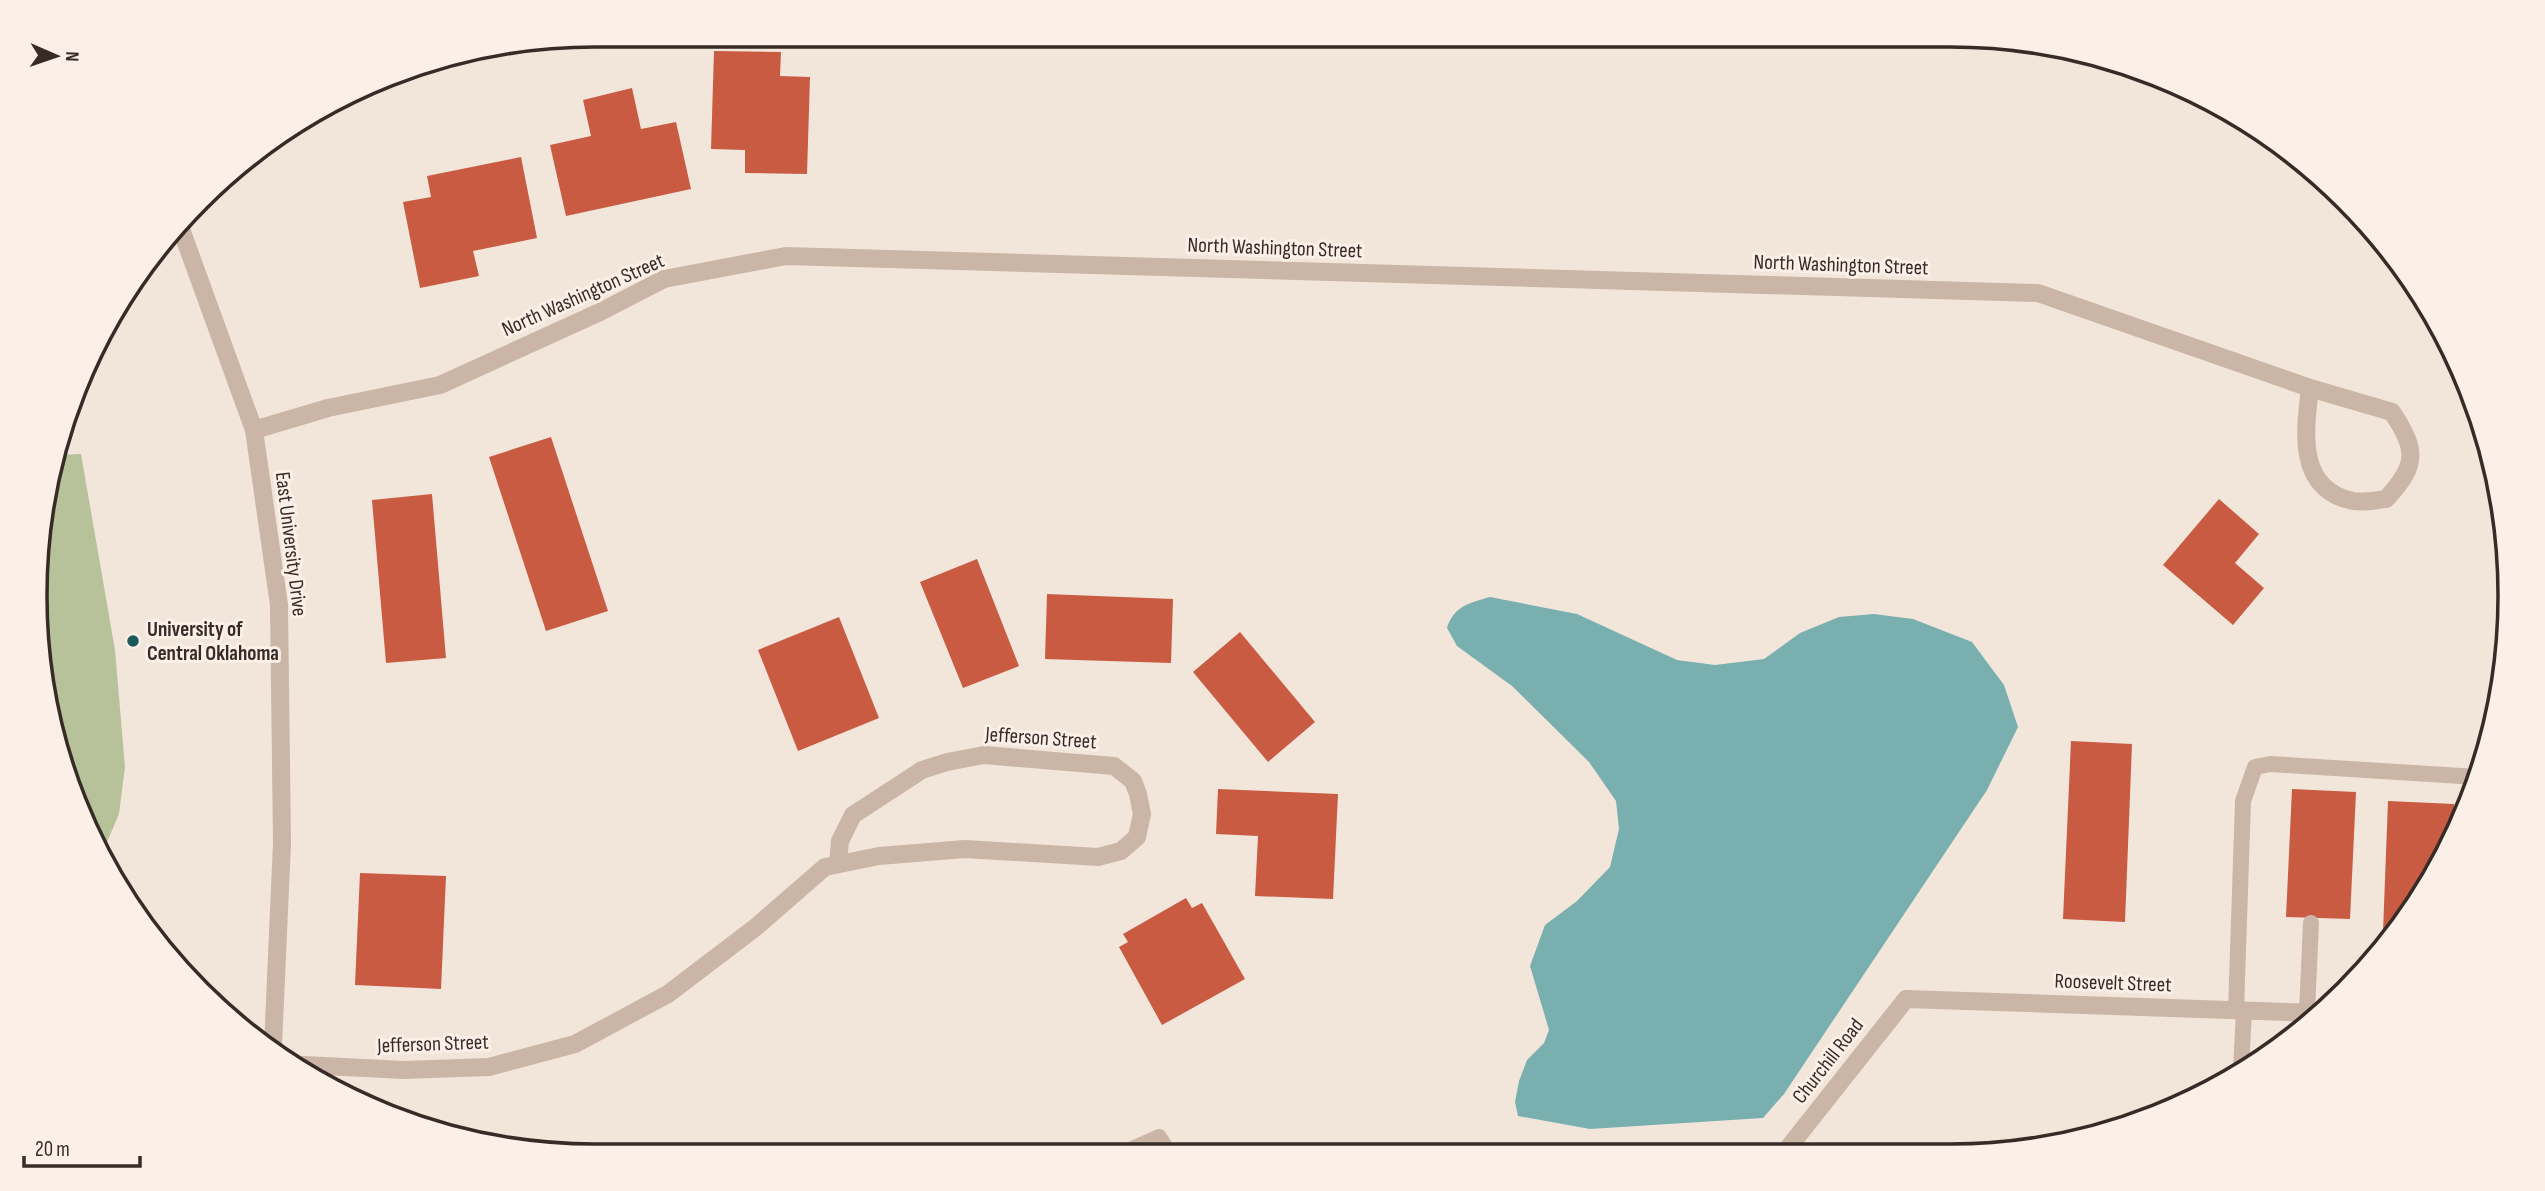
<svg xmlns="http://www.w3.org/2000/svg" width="2545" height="1191" viewBox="0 0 2545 1191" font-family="'Sofia Sans Condensed',sans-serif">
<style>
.green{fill:#b7c29a}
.water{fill:#79b0af}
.building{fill:#c95b42}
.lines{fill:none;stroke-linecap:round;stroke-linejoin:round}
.service{stroke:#cbb5a6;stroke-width:16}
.minor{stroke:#cbb5a6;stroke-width:18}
.tertiary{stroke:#cbb5a6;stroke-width:18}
.poi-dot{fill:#1c5959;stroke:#faf0e7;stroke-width:2.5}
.labels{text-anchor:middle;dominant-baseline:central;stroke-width:6;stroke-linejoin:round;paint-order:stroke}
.street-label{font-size:21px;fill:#372b27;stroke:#faf0e7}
.poi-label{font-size:21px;font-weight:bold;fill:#372b27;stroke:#faf0e7;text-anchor:start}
.rim{fill:none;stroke:#372b27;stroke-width:3.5}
</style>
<rect width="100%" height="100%" fill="#f2e6db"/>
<polygon class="green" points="81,454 115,650 125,767 119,814 101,856 65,775 40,669 46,487 58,455"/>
<path class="water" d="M1490,597L1577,614L1677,660L1715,665L1764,659L1800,633L1839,617L1874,614L1913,619L1972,642L2004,685L2018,727L1987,790L1784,1094L1763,1118L1590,1129L1518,1116L1515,1102L1519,1081L1527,1060L1544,1043L1549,1030L1530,966L1545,925L1577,901L1610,867L1619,829L1616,801L1589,762L1512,686L1457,646L1447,628C1454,606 1469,603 1490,597Z"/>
<g class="building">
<polygon points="714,51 781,52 780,76 810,77 807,174 745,173 745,150 711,149"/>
<polygon points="632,88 641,129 676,122 691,189 566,216 550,145 591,136 583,100"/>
<polygon points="521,157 537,238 473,251 479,276 420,288 403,202 431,197 427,176"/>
<polygon points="551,437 608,611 546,631 489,457"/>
<polygon points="432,494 446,658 386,663 372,500"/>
<polygon points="2219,499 2259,534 2235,563 2264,588 2233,625 2163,565"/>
<polygon points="977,559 1019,666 963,688 920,582"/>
<polygon points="1047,594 1173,599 1171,663 1045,659"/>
<polygon points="839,617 879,718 798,751 758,650"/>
<polygon points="1240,632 1315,722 1268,762 1193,672"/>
<polygon points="2071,741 2132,744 2125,922 2063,919"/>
<polygon points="1218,789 1338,794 1333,899 1255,896 1258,836 1216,834"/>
<polygon points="2292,789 2356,792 2350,919 2286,917"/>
<polygon points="2388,801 2454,804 2452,836 2396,933 2383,932"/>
<polygon points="360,873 446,876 441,989 355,985"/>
<polygon points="1186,898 1192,908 1202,903 1245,979 1162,1025 1119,947 1128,942 1123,934"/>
</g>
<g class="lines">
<g class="service">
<polyline points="2236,1010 2243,801 2255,767 2270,764 2477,777"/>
<polyline points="2307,1012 2311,923"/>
<polyline points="2241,1069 2244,1011"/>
<polyline points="1121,1154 1159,1137 1170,1154"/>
</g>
<g class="minor">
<path d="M254,430L328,408L440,385L600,312L664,279L786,256L2038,293L2310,388C2305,431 2296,489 2353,501C2363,503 2376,500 2386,499C2418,465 2417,450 2392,412L2310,388"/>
<polyline points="304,1065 404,1070 489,1067 575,1044 668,994 756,927 825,867 879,856 965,849 1098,857 1121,851 1137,837 1142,814 1138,794 1133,781 1114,766 984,755 947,762 922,770 853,815 840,841 838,864"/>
<polyline points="1785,1152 1906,999 2318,1013"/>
</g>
<polyline class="tertiary" points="181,229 254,430 279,605 282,843 273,1046"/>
</g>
<circle class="poi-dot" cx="133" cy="641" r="7"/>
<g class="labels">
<g class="street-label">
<text transform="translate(1275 248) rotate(2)">North Washington Street</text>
<text transform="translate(1841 265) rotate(2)">North Washington Street</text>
<text transform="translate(583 295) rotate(-24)">North Washington Street</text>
<text transform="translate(291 544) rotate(83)">East University Drive</text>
<text transform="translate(1041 738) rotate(4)">Jefferson Street</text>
<text transform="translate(2113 983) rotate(2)">Roosevelt Street</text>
<text transform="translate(433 1044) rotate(-2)">Jefferson Street</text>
<text transform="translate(1828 1061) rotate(-52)">Churchill Road</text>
</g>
<g class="poi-label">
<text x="147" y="629">University of<tspan x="147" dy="24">Central Oklahoma</tspan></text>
</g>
</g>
<path d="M0 0H2545V1191H0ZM595 47H1950A548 548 0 0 1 2498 595V596A548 548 0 0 1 1950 1144H595A548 548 0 0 1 47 596V595A548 548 0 0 1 595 47Z" fill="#faf0e7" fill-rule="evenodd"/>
<path class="rim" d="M595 47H1950A548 548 0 0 1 2498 595V596A548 548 0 0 1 1950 1144H595A548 548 0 0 1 47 596V595A548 548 0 0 1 595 47Z"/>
<g transform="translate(56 56) rotate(92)" stroke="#faf0e7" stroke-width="5" paint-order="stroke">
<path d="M0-5L12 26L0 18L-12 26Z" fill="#372b27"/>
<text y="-10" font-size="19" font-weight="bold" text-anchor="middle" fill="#372b27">N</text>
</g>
<path d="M24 1156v10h116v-10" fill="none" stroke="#372b27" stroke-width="3.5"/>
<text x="35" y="1156" font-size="21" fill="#372b27" stroke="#faf0e7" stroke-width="5" paint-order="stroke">20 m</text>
</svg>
